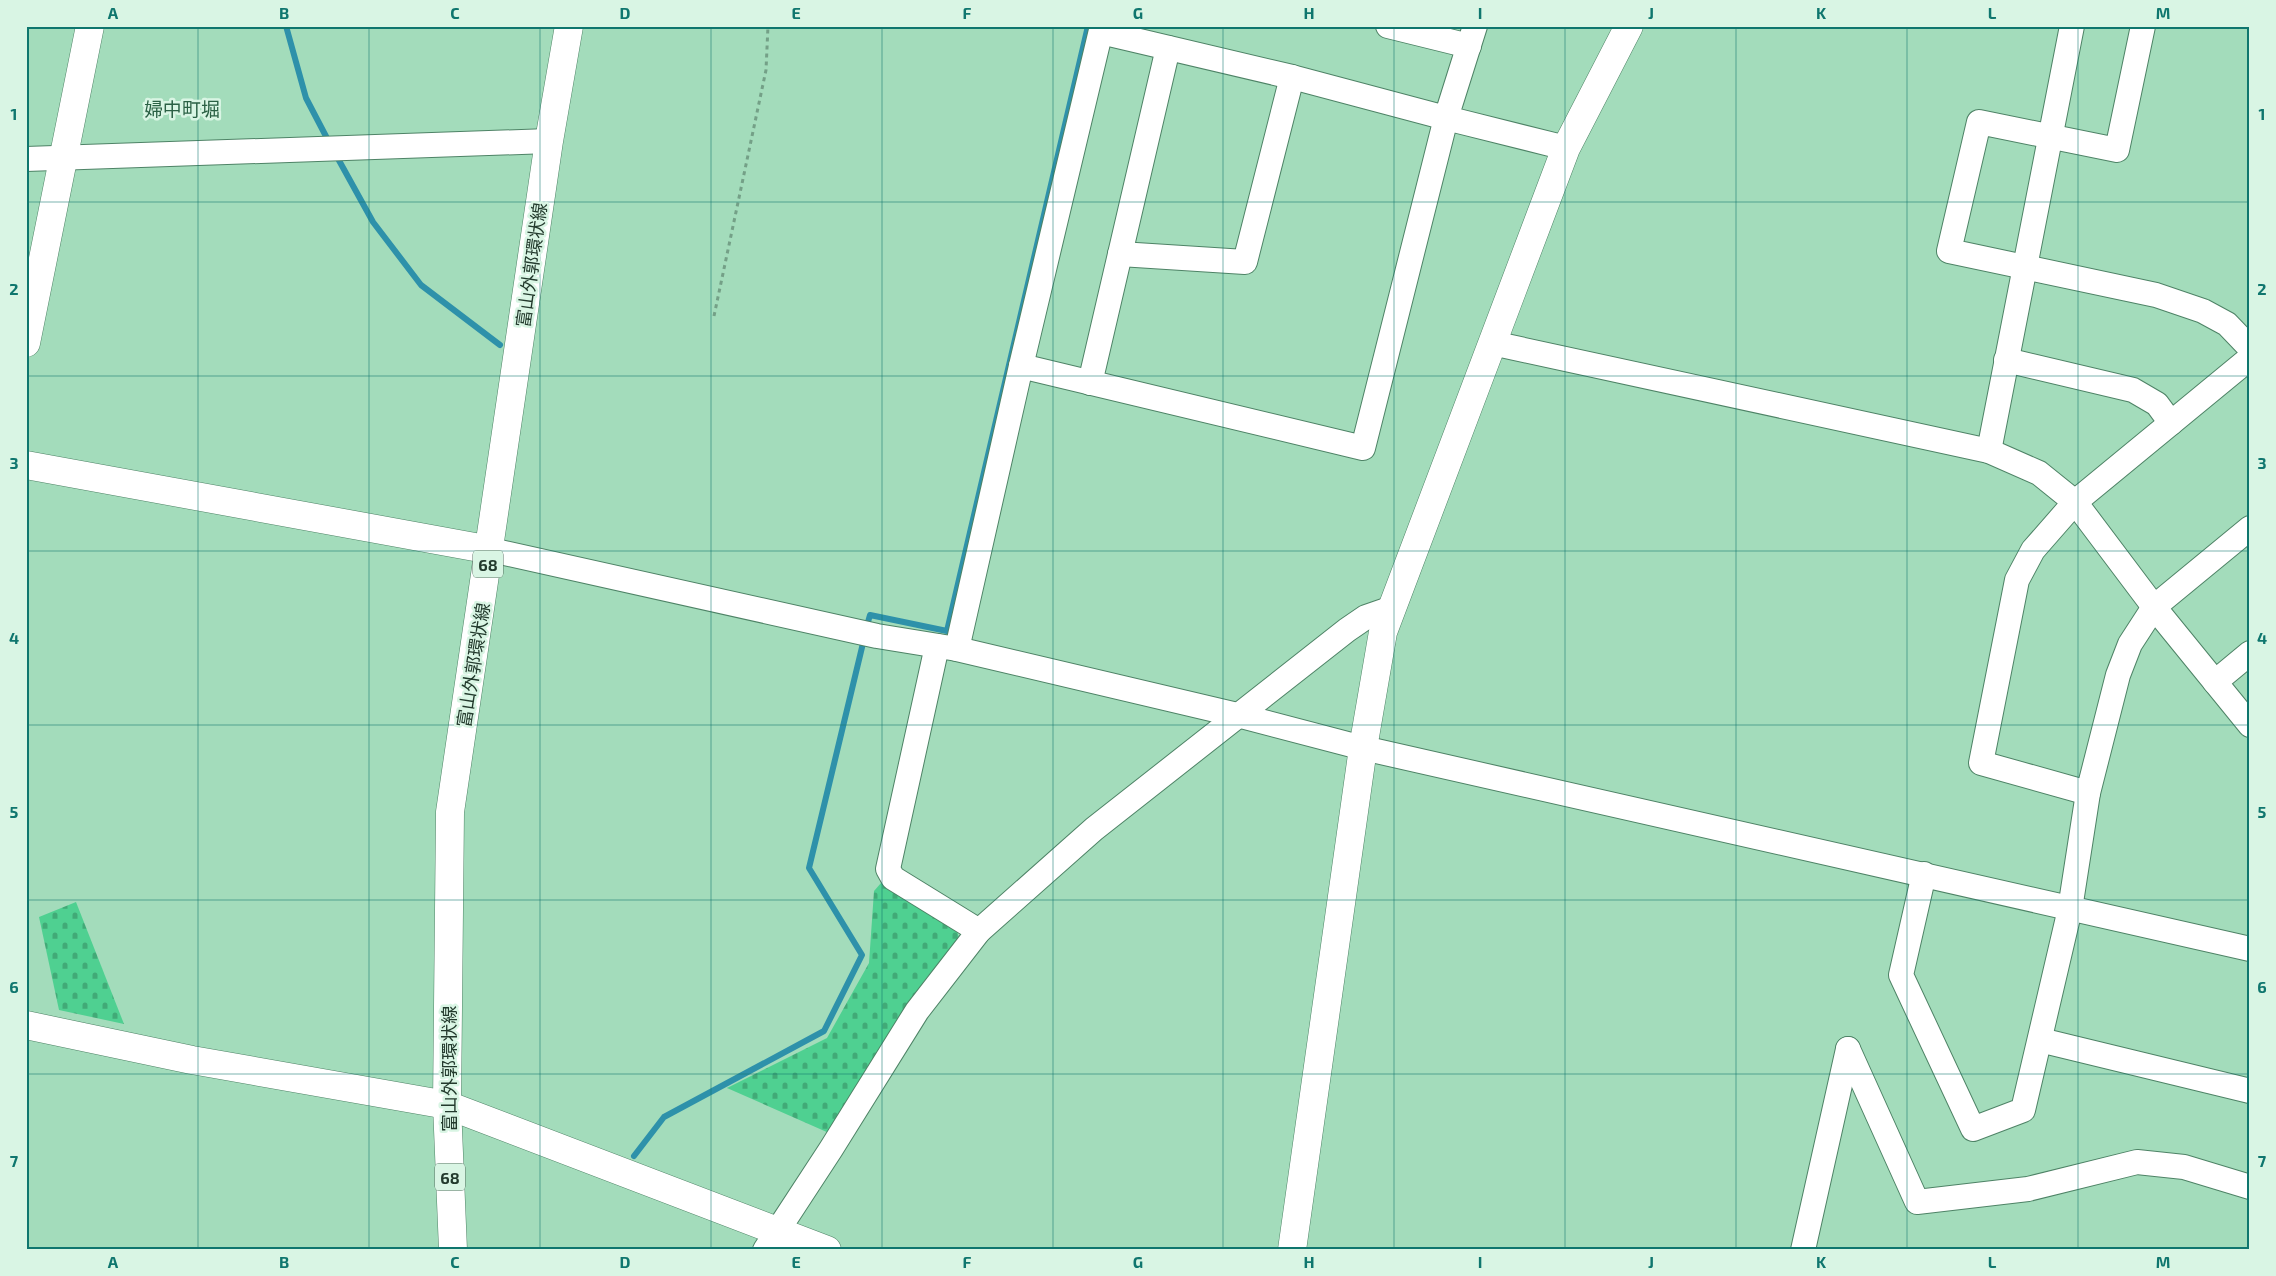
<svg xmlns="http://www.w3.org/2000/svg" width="2276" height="1276" viewBox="0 0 2276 1276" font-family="'Exo 2','Noto Sans JP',sans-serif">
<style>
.cemetery{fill:url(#cemetery-stones)}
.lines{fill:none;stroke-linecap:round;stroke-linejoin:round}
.stream{stroke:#2e91aa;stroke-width:6}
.minor-casing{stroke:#4e8366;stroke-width:26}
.tertiary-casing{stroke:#4e8366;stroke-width:29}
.primary-casing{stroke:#4e8366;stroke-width:29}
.path{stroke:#74a087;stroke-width:3;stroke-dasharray:4 4;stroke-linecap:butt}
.minor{stroke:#fff;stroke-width:24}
.tertiary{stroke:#fff;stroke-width:28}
.primary{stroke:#fff;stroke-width:28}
.grid{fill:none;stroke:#0f766e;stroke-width:1;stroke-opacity:0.55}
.labels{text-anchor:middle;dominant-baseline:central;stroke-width:5;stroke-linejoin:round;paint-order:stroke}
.shield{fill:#d9f5e4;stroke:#5a7264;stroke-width:1}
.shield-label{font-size:16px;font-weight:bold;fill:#233a2d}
.street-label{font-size:18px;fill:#233a2d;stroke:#d9f5e4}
.neighbourhood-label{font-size:19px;fill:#2b6145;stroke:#d9f5e4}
.neatline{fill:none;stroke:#0f766e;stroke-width:2}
.grid-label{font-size:16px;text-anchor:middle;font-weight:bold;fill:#0f766e}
</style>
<defs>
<pattern id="cemetery-stones" width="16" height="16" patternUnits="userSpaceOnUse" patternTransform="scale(1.25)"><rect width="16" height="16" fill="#4fd091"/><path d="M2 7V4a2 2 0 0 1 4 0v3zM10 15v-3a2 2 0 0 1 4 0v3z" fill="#41aa77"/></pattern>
</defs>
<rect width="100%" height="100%" fill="#a3dcbb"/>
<g class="cemetery">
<polygon points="881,883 955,923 959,938 924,981 886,1039 829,1133 727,1088 827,1038 869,963 874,891"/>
<polygon points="76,902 124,1024 59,1010 39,917"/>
</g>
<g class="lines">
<g class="stream">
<polyline points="286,26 306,98 330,144"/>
<polyline points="336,155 373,222 421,285 500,345"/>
<polyline points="866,629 870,615 947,631 1088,26"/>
<polyline points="634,1156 664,1117 824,1031 862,955 809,868 864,639"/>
</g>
<defs>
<g id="minor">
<polyline points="1388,26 1469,46"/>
<polyline points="1475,26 1446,118 1566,148"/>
<polyline points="2143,26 2117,150 1979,122 1949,251 2156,295 2203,311 2227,324 2250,348"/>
<polyline points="26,159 549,141"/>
<polyline points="1120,254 1245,262 1292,77"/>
<polyline points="1492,343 1989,451 2039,473 2075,502 2154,607 2250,725"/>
<polyline points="2006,360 2133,390 2157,404 2171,423"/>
<polyline points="1021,366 1363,448 1446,118 1292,77 1101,32"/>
<polyline points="1090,383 1168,48"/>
<polyline points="1989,451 2072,26"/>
<polyline points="491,550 877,636 957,649 1237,715 1363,748 2250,949"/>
<polyline points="937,646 888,869 893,878 979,931"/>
<polyline points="957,649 1021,366 1102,26"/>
<polyline points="2215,682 2250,653"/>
<polyline points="2088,793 1981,763 2017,580 2033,550 2075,502 2250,358"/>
<polyline points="1924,874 1901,975 1973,1129 2023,1110 2070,909 2088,793 2118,675 2130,644 2154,607 2250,528"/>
<polyline points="2040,1040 2250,1091"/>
<polyline points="1848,1049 1917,1202 2028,1189 2137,1162 2184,1167 2250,1187"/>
<polyline points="765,1250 831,1149 917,1011 979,931 1094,829 1347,630 1366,617 1392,608"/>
<polyline points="1803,1250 1848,1049"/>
</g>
<g id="tertiary">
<polyline points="26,343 90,26"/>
<polyline points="26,465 491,550"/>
<polyline points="26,1025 192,1060 447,1105 827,1250"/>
<polyline points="1292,1250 1363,748 1383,632 1566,148 1629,26"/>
</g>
<polyline id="primary" points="453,1250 447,1105 450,812 549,141 569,26"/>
</defs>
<use href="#minor" class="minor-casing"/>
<use href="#tertiary" class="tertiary-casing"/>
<use href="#primary" class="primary-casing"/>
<polyline class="path" points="714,316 766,70 768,26"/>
<use href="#minor" class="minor"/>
<use href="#tertiary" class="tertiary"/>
<use href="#primary" class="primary"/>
</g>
<path class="grid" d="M198,26V1250M369,26V1250M540,26V1250M711,26V1250M882,26V1250M1053,26V1250M1223,26V1250M1394,26V1250M1565,26V1250M1736,26V1250M1907,26V1250M2078,26V1250M26,202H2250M26,376H2250M26,551H2250M26,725H2250M26,900H2250M26,1074H2250"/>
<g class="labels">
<g class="shield">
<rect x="473" y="550.5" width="30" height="27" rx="4"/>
<rect x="435" y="1163.5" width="30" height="27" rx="4"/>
</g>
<g class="shield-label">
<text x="488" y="564">68</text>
<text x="450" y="1177">68</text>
</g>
<g class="street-label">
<text transform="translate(531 265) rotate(-82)">富山外郭環状線</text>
<text transform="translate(473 665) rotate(-81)">富山外郭環状線</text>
<text transform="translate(449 1069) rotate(-90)">富山外郭環状線</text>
</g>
<g class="neighbourhood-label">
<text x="182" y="108">婦中町堀</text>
</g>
</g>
<rect width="2276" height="1276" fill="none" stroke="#d9f5e4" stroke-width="55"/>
<rect x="28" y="28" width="2220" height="1220" class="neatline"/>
<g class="grid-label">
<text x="113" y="19">A</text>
<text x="284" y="19">B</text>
<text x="455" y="19">C</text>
<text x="625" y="19">D</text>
<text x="796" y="19">E</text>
<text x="967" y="19">F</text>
<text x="1138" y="19">G</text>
<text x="1309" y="19">H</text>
<text x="1480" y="19">I</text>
<text x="1651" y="19">J</text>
<text x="1821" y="19">K</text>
<text x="1992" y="19">L</text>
<text x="2163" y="19">M</text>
<text x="14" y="120">1</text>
<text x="2262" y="120">1</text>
<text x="14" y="295">2</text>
<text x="2262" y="295">2</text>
<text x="14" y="469">3</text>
<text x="2262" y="469">3</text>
<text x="14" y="644">4</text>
<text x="2262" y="644">4</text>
<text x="14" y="818">5</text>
<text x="2262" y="818">5</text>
<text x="14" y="993">6</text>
<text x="2262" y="993">6</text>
<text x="14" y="1167">7</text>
<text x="2262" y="1167">7</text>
<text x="113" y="1268">A</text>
<text x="284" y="1268">B</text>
<text x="455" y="1268">C</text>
<text x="625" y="1268">D</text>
<text x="796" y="1268">E</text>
<text x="967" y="1268">F</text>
<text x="1138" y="1268">G</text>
<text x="1309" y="1268">H</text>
<text x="1480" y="1268">I</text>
<text x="1651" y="1268">J</text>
<text x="1821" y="1268">K</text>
<text x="1992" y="1268">L</text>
<text x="2163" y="1268">M</text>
</g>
</svg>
